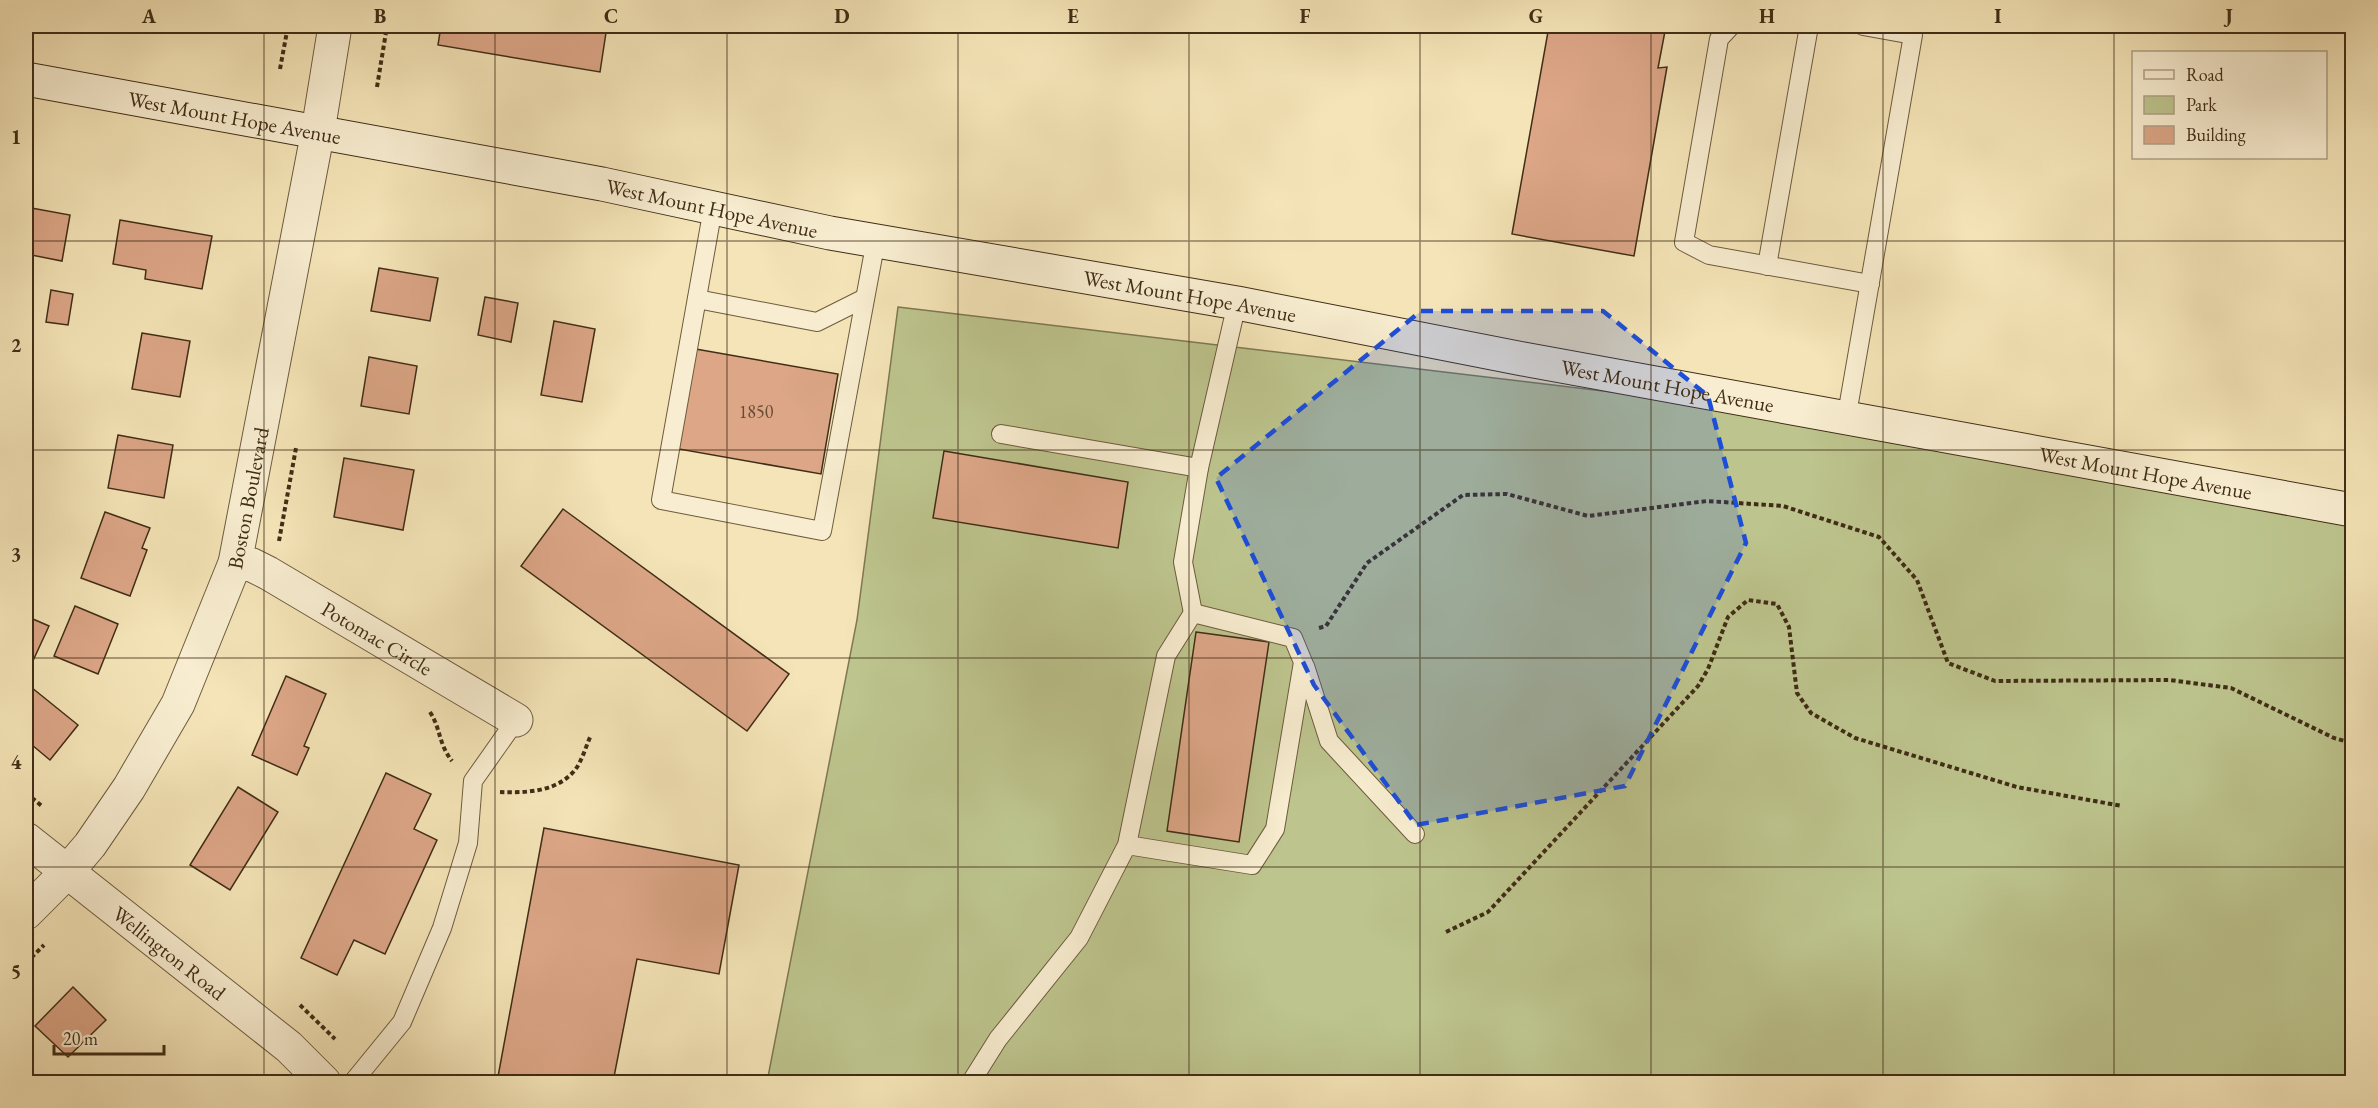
<svg xmlns="http://www.w3.org/2000/svg" width="2378" height="1108" viewBox="0 0 2378 1108" font-family="'EB Garamond',serif">
<style>
.green{fill:#bdc48d;stroke:#7e7852;stroke-width:1.5}
.building{fill:#dca687;stroke:#402d16;stroke-width:1.5}
.lines{fill:none;stroke-linecap:round;stroke-linejoin:round}
.lane-casing{stroke:#6d5b3e;stroke-width:20}
.street-casing{stroke:#6d5b3e;stroke-width:35}
.secondary-casing{stroke:#402d16;stroke-width:35}
.path{stroke:#402d16;stroke-width:4;stroke-dasharray:4.5 3;stroke-linecap:butt}
.lane{stroke:#f8edd0;stroke-width:18}
.street{stroke:#f8edd0;stroke-width:33}
.secondary{stroke:#f8edd0;stroke-width:33}
.marked{fill:#1d4ed8;fill-opacity:0.2;stroke:#1d4ed8;stroke-width:4.5;stroke-dasharray:12 8;stroke-linejoin:round}
.grid{fill:none;stroke:#402d16;stroke-width:1.5;stroke-opacity:0.55}
.labels{text-anchor:middle;dominant-baseline:central;stroke-width:6;stroke-linejoin:round;paint-order:stroke}
.number-label{font-size:18px;fill:#674b32}
.street-label{font-size:21px;fill:#402d16;stroke:#f8edd0}
.neatline{fill:none;stroke:#402d16;stroke-width:2}
.grid-label{font-size:20px;text-anchor:middle;font-weight:bold;fill:#402d16}
</style>
<rect width="100%" height="100%" fill="#f4e4b7"/>
<filter id="stains"><feTurbulence type="fractalNoise" baseFrequency=".00333" numOctaves="4"/><feColorMatrix values="0 0 0 0 .2 0 0 0 0 .09 0 0 0 0 .02 0 0 0 .5 -.17"/></filter>
<radialGradient id="worn" r=".72"><stop offset=".6" stop-color="#630" stop-opacity="0"/><stop offset="1" stop-color="#630" stop-opacity=".3"/></radialGradient>
<polygon class="green" points="898,307 1846,420 2352,509 2352,1082 767,1082 857,620"/>
<g class="building">
<polygon points="441,26 607,26 600,72 438,45"/>
<polygon points="1549,26 1666,26 1658,68 1667,67 1634,256 1512,234"/>
<polygon points="26,207 70,215 62,261 26,254"/>
<polygon points="120,220 212,236 202,289 145,279 146,270 113,264"/>
<polygon points="379,268 438,278 430,321 371,311"/>
<polygon points="51,290 73,294 68,325 46,322"/>
<polygon points="485,297 518,303 511,342 478,335"/>
<polygon points="554,321 595,329 582,402 541,395"/>
<polygon points="142,333 190,341 180,397 132,389"/>
<polygon points="690,348 838,374 821,474 673,448"/>
<polygon points="369,357 417,366 409,414 361,406"/>
<polygon points="118,435 173,445 164,498 108,488"/>
<polygon points="944,451 1128,482 1118,548 933,518"/>
<polygon points="344,458 414,470 403,530 334,517"/>
<polygon points="563,509 789,674 747,731 521,566"/>
<polygon points="105,512 150,528 142,548 147,550 130,596 81,578"/>
<polygon points="75,606 118,624 98,674 54,656"/>
<polygon points="26,616 49,626 31,665 26,663"/>
<polygon points="1196,632 1269,642 1239,842 1167,831"/>
<polygon points="286,676 326,694 304,746 309,748 297,775 252,755"/>
<polygon points="26,683 78,725 50,760 26,740"/>
<polygon points="386,773 431,794 414,829 437,840 385,954 354,940 337,975 301,958"/>
<polygon points="238,787 278,812 230,890 190,865"/>
<polygon points="544,828 739,865 719,974 637,959 613,1082 497,1082"/>
<polygon points="73,987 106,1020 68,1057 35,1026"/>
<polygon points="76,1075 83,1082 67,1082"/>
</g>
<g class="lines">
<defs>
<g id="lane">
<polyline points="1731,26 1719,39 1684,242 1709,255 1870,284"/>
<polyline points="713,208 661,500 822,531 876,240"/>
<polyline points="1767,266 1809,26"/>
<polyline points="697,299 817,322 865,298"/>
<polyline points="1846,420 1913,35 1863,26"/>
<polyline points="1001,434 1199,468"/>
<polyline points="1193,613 1183,562 1199,468 1237,303"/>
<polyline points="1305,666 1329,741 1415,834"/>
<polyline points="353,1082 402,1022 442,928 468,843 473,781 516,720"/>
<polyline points="971,1082 998,1039 1079,938 1127,845 1166,656 1193,613 1293,638 1303,662 1275,829 1252,865 1127,845"/>
</g>
<g id="street">
<path id="s1" d="M235,563L252,565L268,573L516,720"/>
<path id="s2" d="M26,839L289,1047L324,1082"/>
<path id="s3" d="M26,913L67,872L90,845L129,788L178,704L235,563L318,131L335,26"/>
</g>
<g id="secondary">
<path id="s4" d="M26,79L602,184L830,233L1237,303L1523,359L2352,510"/>
</g>
</defs>
<use href="#lane" class="lane-casing"/>
<use href="#street" class="street-casing"/>
<use href="#secondary" class="secondary-casing"/>
<g class="path">
<polyline points="280,69 288,26"/>
<polyline points="377,87 387,26"/>
<polyline points="279,541 296,448"/>
<polyline points="1319,628 1326,626 1367,563 1463,495 1507,494 1588,516 1707,501 1783,506 1879,537 1917,580 1948,663 1995,681 2169,680 2231,688 2334,738 2352,743"/>
<path d="M430,712C441,729 438,743 452,761"/>
<path d="M500,792C526,793 557,792 575,770C582,761 586,746 591,735"/>
<polyline points="26,793 43,807"/>
<polyline points="1446,932 1488,912 1698,686 1708,669 1728,617 1748,600 1777,604 1789,627 1797,693 1811,713 1855,738 2017,787 2122,806"/>
<polyline points="26,963 44,945"/>
<polyline points="300,1005 335,1039"/>
</g>
<use href="#lane" class="lane"/>
<use href="#street" class="street"/>
<use href="#secondary" class="secondary"/>
</g>
<path class="marked" d="M1421,311H1603L1708,396L1746,543L1625,786L1416,825L1314,685L1216,478Z"/>
<path class="grid" d="M264,26V1082M495,26V1082M727,26V1082M958,26V1082M1189,26V1082M1420,26V1082M1651,26V1082M1883,26V1082M2114,26V1082M26,241H2352M26,450H2352M26,658H2352M26,867H2352"/>
<g class="labels">
<g class="number-label">
<text x="756" y="411">1850</text>
</g>
<g class="street-label">
<text stroke="none"><textPath href="#s4" startOffset="212">West Mount Hope Avenue</textPath></text>
<text stroke="none"><textPath href="#s4" startOffset="698">West Mount Hope Avenue</textPath></text>
<text stroke="none"><textPath href="#s4" startOffset="1184">West Mount Hope Avenue</textPath></text>
<text stroke="none"><textPath href="#s4" startOffset="1670">West Mount Hope Avenue</textPath></text>
<text stroke="none"><textPath href="#s4" startOffset="2156">West Mount Hope Avenue</textPath></text>
<text stroke="none"><textPath href="#s3" startOffset="478">Boston Boulevard</textPath></text>
<text stroke="none"><textPath href="#s1" startOffset="162">Potomac Circle</textPath></text>
<text stroke="none"><textPath href="#s2" startOffset="183">Wellington Road</textPath></text>
</g>
</g>
<rect width="2378" height="1108" fill="none" stroke="#f4e4b7" stroke-width="66"/>
<rect x="2132" y="51" width="195" height="108" fill="#f8edd0" stroke="#aea086" stroke-width="1.5"/>
<rect x="2144" y="70" width="30" height="9" fill="#f8edd0" stroke="#aea086" stroke-width="1.5"/>
<text x="2186" y="81" font-size="18" fill="#402d16">Road</text>
<rect x="2144" y="96" width="30" height="18" fill="#bdc48d" stroke="#aea086" stroke-width="1.5"/>
<text x="2186" y="111" font-size="18" fill="#402d16">Park</text>
<rect x="2144" y="126" width="30" height="18" fill="#dca687" stroke="#aea086" stroke-width="1.5"/>
<text x="2186" y="141" font-size="18" fill="#402d16">Building</text>
<path d="M54 1045v9h110v-9" fill="none" stroke="#402d16" stroke-width="3"/>
<text x="63" y="1045" font-size="18" fill="#402d16" stroke="#f8edd0" stroke-width="4.5" paint-order="stroke">20 m</text>
<rect x="33" y="33" width="2312" height="1042" class="neatline"/>
<g class="grid-label">
<text x="149" y="23">A</text>
<text x="380" y="23">B</text>
<text x="611" y="23">C</text>
<text x="842" y="23">D</text>
<text x="1073" y="23">E</text>
<text x="1305" y="23">F</text>
<text x="1536" y="23">G</text>
<text x="1767" y="23">H</text>
<text x="1998" y="23">I</text>
<text x="2229" y="23">J</text>
<text x="16" y="144">1</text>
<text x="16" y="352">2</text>
<text x="16" y="561">3</text>
<text x="16" y="769">4</text>
<text x="16" y="978">5</text>
</g>
<rect width="100%" height="100%" filter="url(#stains)"/>
<rect width="100%" height="100%" fill="url(#worn)"/>
</svg>
